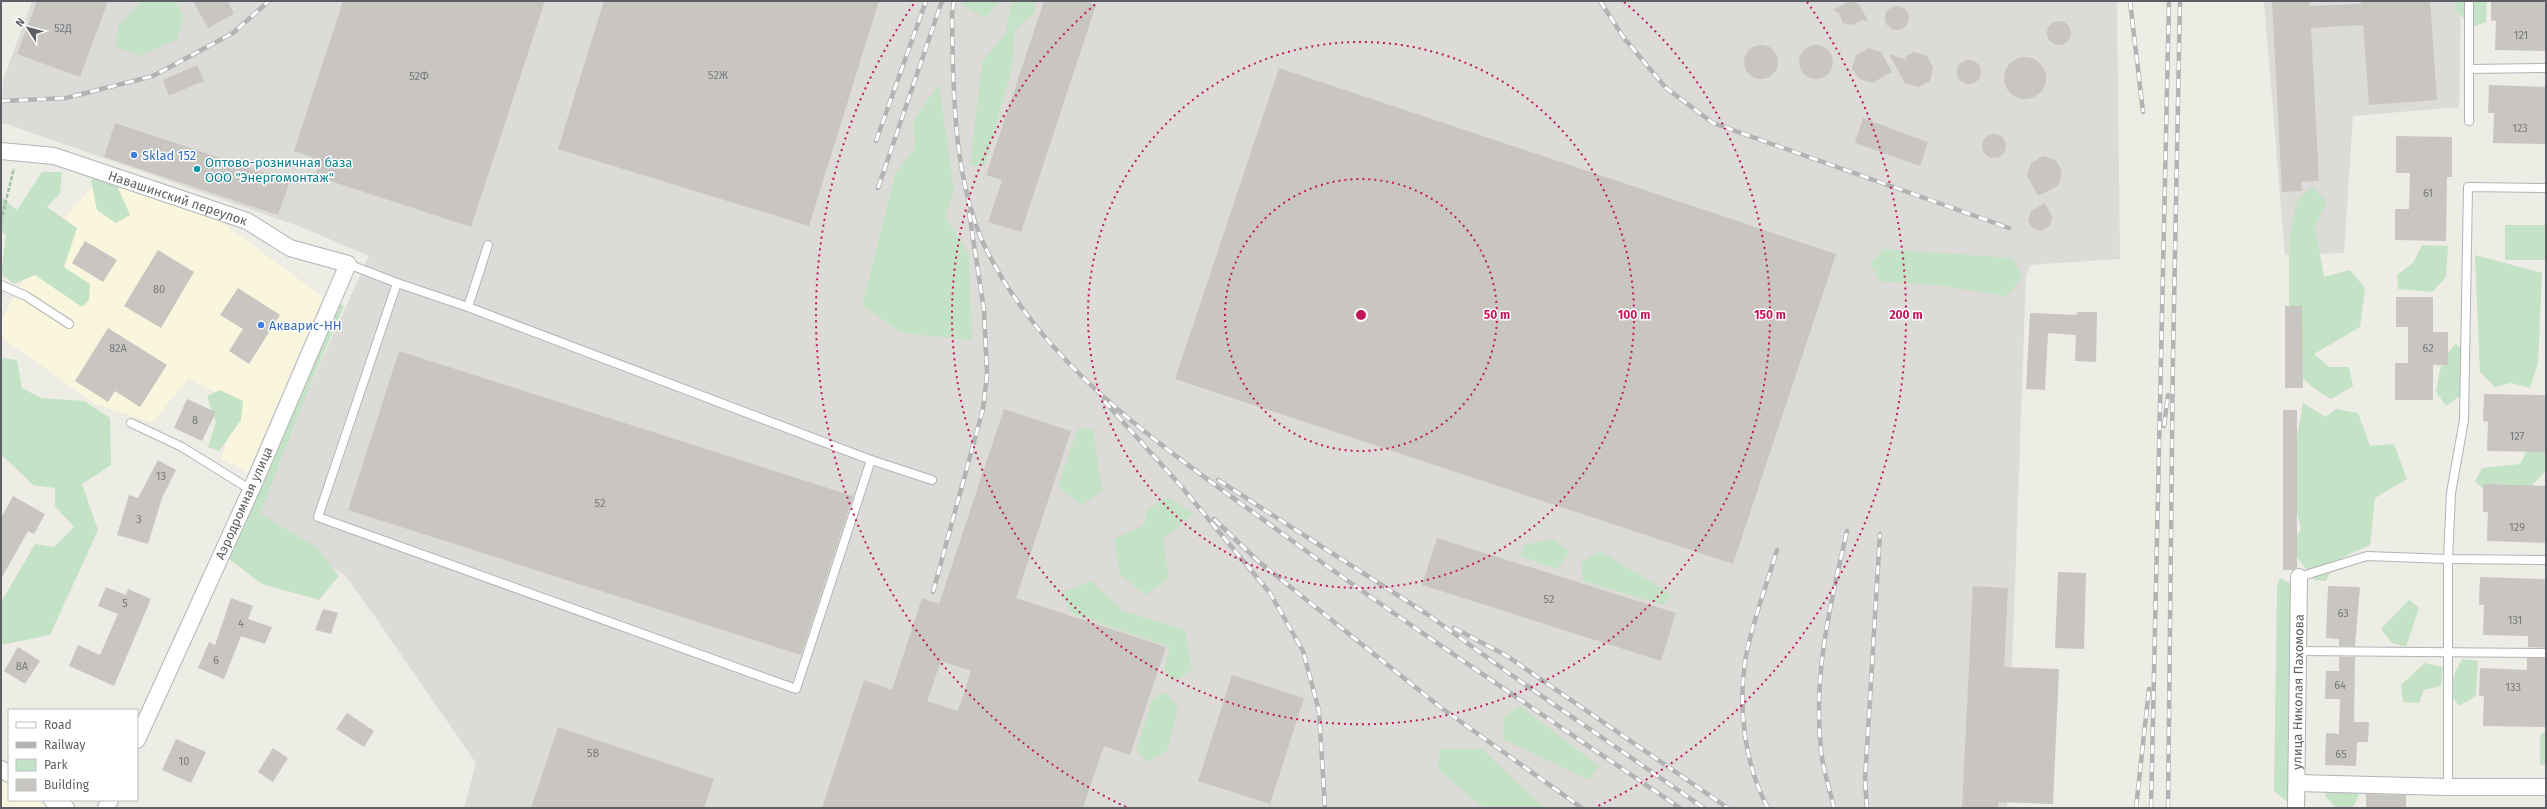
<svg xmlns="http://www.w3.org/2000/svg" width="2547" height="809" viewBox="0 0 2547 809" font-family="'Fira Sans',sans-serif">
<style>
.commercial{fill:#faf5dd}
.industrial{fill:#dcdbd7}
.green{fill:#c4e2c5}
.building{fill:#c9c6c2;fill-rule:evenodd}
.lines{fill:none;stroke-linecap:round;stroke-linejoin:round}
.lane-casing{stroke:#b2b4b8;stroke-width:10}
.street-casing{stroke:#b2b4b8;stroke-width:18}
.path{stroke:#9dc0a8;stroke-width:2.5;stroke-dasharray:4 2;stroke-linecap:butt}
.lane{stroke:#fff;stroke-width:8}
.street{stroke:#fff;stroke-width:16}
.rail-casing{stroke:#b3b3b4;stroke-width:4.5}
.rail{stroke:#fff;stroke-width:3;stroke-dasharray:9;stroke-linecap:butt}
.ring{fill:none;stroke:#c2185b;stroke-width:2;stroke-dasharray:2 4}
.shop-dot{fill:#3f7fe0;stroke:#fff;stroke-width:1.5}
.culture-dot{fill:#0f9aa8;stroke:#fff;stroke-width:1.5}
.labels{text-anchor:middle;dominant-baseline:central;stroke-width:3;stroke-linejoin:round;paint-order:stroke}
.number-label{font-size:11px;fill:#78797c}
.shop-label{font-size:13px;fill:#366cbe;stroke:#fff;text-anchor:start}
.culture-label{font-size:13px;fill:#0d838f;stroke:#fff;text-anchor:start}
.street-label{font-size:13px;fill:#5d5f64;stroke:#fff}
.centre{fill:#c2185b;stroke:#fff;stroke-width:2}
.ring-label{font-size:12px;text-anchor:middle;font-weight:bold;fill:#c2185b;stroke:#fff;stroke-width:3;stroke-linejoin:round;paint-order:stroke}
</style>
<rect width="100%" height="100%" fill="#edece5"/>
<g class="commercial">
<polygon points="98,180 220,221 323,297 248,472 221,459 240,404 188,379 152,423 95,404 1,337 1,320 48,236"/>
<polygon points="1,778 9,783 9,800 36,800 49,808 1,808"/>
</g>
<g class="industrial">
<polygon points="32,1 2117,1 2120,259 2030,265 2026,276 2007,808 464,808 476,763 373,614 345,575 249,519 369,256 301,227 1,122 3,80"/>
<polygon points="2264,1 2461,1 2459,107 2353,116 2344,253 2285,255"/>
</g>
<g class="green">
<polygon points="142,1 175,1 184,16 177,39 139,56 115,46 118,26"/>
<polygon points="964,1 1000,1 985,18 964,6"/>
<polygon points="1014,1 1035,1 1035,13 1015,29 1012,67 985,166 970,166 982,62 1006,33 1011,4"/>
<polygon points="2456,1 2487,1 2486,22 2473,27 2456,11"/>
<polygon points="939,84 954,191 945,217 969,254 972,340 902,333 862,305 895,174 915,148 913,121"/>
<polygon points="42,172 62,172 60,193 47,207 77,228 64,267 90,284 89,300 82,307 35,275 14,284 1,274 6,235 1,231 1,197 17,210"/>
<polygon points="97,176 116,183 130,215 116,223 97,210 91,180"/>
<path d="M2312,187L2327,202L2315,226L2324,277L2350,270L2365,288L2360,327L2314,354L2329,367H2349L2353,386L2331,399C2312,388 2300,378 2289,359V236L2298,199Z"/>
<rect x="2505" y="225" width="41" height="35"/>
<polygon points="2422,245 2448,246 2446,277 2432,292 2398,289 2397,275 2413,263"/>
<polygon points="1884,249 2013,258 2022,277 2007,296 1943,286 1880,281 1870,264"/>
<polygon points="2475,255 2542,273 2538,363 2530,388 2511,383 2495,387 2480,372"/>
<polygon points="335,301 344,306 312,380 260,514 315,546 339,576 319,600 262,584 229,559"/>
<polygon points="2455,344 2465,350 2460,396 2446,406 2436,392 2442,360"/>
<polygon points="1,358 17,360 22,388 41,398 84,401 110,418 111,465 82,484 98,530 50,635 1,645 1,598 3,599 35,544 54,547 74,527 55,506 55,488 33,485 1,454"/>
<polygon points="220,390 243,401 241,420 219,451 208,447 216,422 207,396"/>
<polygon points="2303,403 2326,417 2336,409 2358,413 2370,446 2394,444 2407,479 2375,498 2370,545 2335,561 2326,581 2314,580 2291,549 2301,529 2289,480"/>
<polygon points="1078,428 1093,430 1102,491 1082,505 1058,487"/>
<polygon points="2546,433 2546,471 2526,491 2488,492 2475,482 2482,468 2520,464 2529,446"/>
<polygon points="1168,497 1193,514 1163,539 1169,578 1145,595 1120,574 1114,539 1144,525 1148,509"/>
<polygon points="1553,539 1570,552 1557,569 1520,556 1524,545"/>
<polygon points="1600,551 1672,595 1663,605 1583,581 1581,563"/>
<polygon points="2280,578 2294,585 2295,793 2288,802 2274,791 2277,587"/>
<polygon points="1091,581 1123,611 1185,630 1192,670 1173,682 1164,668 1170,647 1071,613 1062,593"/>
<polygon points="2409,600 2419,608 2406,647 2392,643 2381,629"/>
<polygon points="2462,659 2478,661 2476,696 2459,706 2447,689"/>
<polygon points="2425,663 2443,667 2441,686 2424,690 2419,703 2403,702 2401,685"/>
<polygon points="1166,692 1178,708 1167,751 1148,762 1136,751 1152,700"/>
<polygon points="1520,706 1599,766 1589,780 1503,739 1504,717"/>
<polygon points="2546,730 2546,766 2540,764 2540,736"/>
<polygon points="1440,749 1482,749 1544,808 1483,808 1438,769"/>
<polygon points="2330,780 2344,780 2359,794 2353,808 2336,808 2325,796"/>
</g>
<g class="building">
<polygon points="37,1 108,1 80,77 17,54"/>
<polygon points="193,1 228,1 234,14 208,28"/>
<polygon points="343,1 545,1 471,227 315,176 320,160 294,151"/>
<polygon points="604,1 879,1 809,226 558,149"/>
<polygon points="1044,1 1086,1 1096,5 1021,232 988,222 1002,180 986,175"/>
<polygon points="1850,1 1859,4 1868,21 1863,20 1852,25 1843,23 1839,13 1832,10"/>
<polygon points="2272,1 2309,1 2310,6 2361,4 2361,1 2430,1 2437,100 2369,105 2363,25 2311,28 2319,181 2301,182 2302,191 2282,192"/>
<polygon points="2491,1 2546,1 2546,51 2495,50 2496,21 2491,20"/>
<circle cx="1897" cy="18" r="12"/>
<circle cx="2059" cy="33" r="12"/>
<circle cx="1761" cy="62" r="17"/>
<circle cx="1816" cy="62" r="17"/>
<polygon points="1868,48 1881,52 1892,72 1872,83 1859,79 1852,68 1856,55"/>
<polygon points="1914,52 1927,56 1933,68 1930,81 1918,87 1905,83 1889,54 1907,60 1905,57"/>
<circle cx="2025" cy="78" r="21"/>
<circle cx="1969" cy="72" r="12"/>
<polygon points="197,65 204,81 169,96 163,80"/>
<polygon points="1279,68 1836,254 1733,564 1175,379"/>
<polygon points="2489,85 2546,87 2546,144 2493,143 2494,113 2488,113"/>
<polygon points="1863,118 1928,142 1920,166 1855,143"/>
<polygon points="115,123 290,181 278,215 104,157"/>
<circle cx="1994" cy="146" r="12"/>
<polygon points="2396,136 2452,137 2452,177 2447,177 2446,241 2395,240 2395,209 2409,209 2410,173 2396,173"/>
<polygon points="2043,156 2056,160 2062,172 2059,185 2038,196 2027,176 2031,163"/>
<polygon points="2045,203 2052,217 2050,226 2042,231 2032,228 2028,220 2031,211"/>
<polygon points="85,241 117,260 103,282 72,263"/>
<polygon points="158,250 194,272 161,328 124,306"/>
<polygon points="238,288 280,315 249,364 229,351 243,329 220,315"/>
<polygon points="2396,297 2433,297 2433,332 2448,332 2448,365 2433,365 2433,400 2395,400 2395,363 2408,363 2408,327 2396,327"/>
<polygon points="2285,306 2302,306 2303,388 2285,388"/>
<polygon points="2077,312 2097,312 2096,362 2075,361 2076,335 2048,333 2045,390 2026,389 2030,313 2077,315"/>
<polygon points="108,328 167,365 140,407 115,391 108,402 75,381"/>
<polygon points="399,351 853,496 801,655 348,510"/>
<polygon points="2484,394 2546,395 2546,452 2487,451 2488,422 2483,421"/>
<polygon points="187,399 216,412 202,441 174,428"/>
<path d="M1004,409L1071,431L1016,598L1166,647L1130,755L1104,746L1083,808H822L864,680L892,690L922,598L939,604ZM941,661L971,671L958,711L927,701Z"/>
<polygon points="2283,410 2297,410 2297,568 2293,570 2283,570"/>
<polygon points="158,460 176,470 162,498 148,544 117,535 129,495 138,498"/>
<polygon points="2483,484 2546,486 2546,543 2487,541 2488,512 2483,512"/>
<polygon points="13,496 45,514 34,534 28,531 1,579 1,518"/>
<polygon points="1437,538 1676,613 1661,661 1422,585"/>
<polygon points="2058,572 2086,573 2084,649 2055,648"/>
<polygon points="2480,577 2546,579 2546,648 2528,647 2528,636 2483,635 2484,605 2479,605"/>
<polygon points="1973,586 2008,588 2004,667 2059,669 2053,804 1998,802 1998,808 1962,808"/>
<polygon points="2328,586 2360,587 2355,646 2339,646 2339,639 2326,638"/>
<polygon points="106,587 126,595 128,589 151,599 114,686 69,666 78,645 100,655 118,614 98,606"/>
<polygon points="231,598 253,606 248,619 272,627 265,644 241,636 224,679 198,668 209,642 215,645"/>
<polygon points="323,609 338,613 331,634 315,630"/>
<polygon points="18,647 40,661 25,684 4,671"/>
<polygon points="2339,657 2355,657 2354,722 2369,722 2368,742 2357,742 2356,766 2325,765 2326,733 2339,734 2340,699 2325,699 2326,671 2339,671"/>
<polygon points="2527,658 2546,658 2546,727 2483,726 2484,696 2479,696 2480,668 2527,670"/>
<polygon points="1232,675 1304,698 1270,804 1198,781"/>
<polygon points="347,713 374,731 364,747 336,729"/>
<polygon points="558,727 714,779 704,808 531,808"/>
<polygon points="176,739 206,752 191,783 162,770"/>
<polygon points="273,748 288,758 273,782 258,772"/>
<polygon points="2366,794 2406,795 2406,808 2366,808"/>
</g>
<g class="lines">
<defs>
<g id="lane">
<polyline points="2469,69 2546,68"/>
<polyline points="2469,121 2469,1"/>
<polyline points="488,245 468,307 871,460 932,480"/>
<polyline points="348,264 397,283 468,307"/>
<polyline points="397,283 318,517 796,689 871,460"/>
<polyline points="1,285 26,296 69,324"/>
<polyline points="131,423 182,447 251,490"/>
<polyline points="2299,577 2367,556 2448,559 2546,560"/>
<polyline points="2298,651 2546,653"/>
<polyline points="2448,787 2448,559 2451,493 2464,420 2468,187 2546,188"/>
</g>
<g id="street">
<path id="s1" d="M1,151L54,156L247,221L290,248L348,264L251,490L137,740"/>
<polyline points="1,769 9,774"/>
<polyline points="2297,783 2448,787 2546,787"/>
<polyline points="52,800 66,808"/>
<polyline points="106,808 110,800"/>
<path id="s2" d="M2296,808L2299,577"/>
</g>
</defs>
<use href="#lane" class="lane-casing"/>
<use href="#street" class="street-casing"/>
<polyline class="path" points="1,221 14,168"/>
<use href="#lane" class="lane"/>
<use href="#street" class="street"/>
<defs>
<g id="rail">
<path d="M954,1L952,15C953,89 953,183 987,251C1048,372 1169,451 1276,529C1408,626 1545,716 1680,808"/>
<polyline points="1600,1 1624,38 1666,88 1713,123 2009,228"/>
<polyline points="2130,1 2143,112"/>
<polyline points="1,101 66,98 153,76 233,33 269,1"/>
<polyline points="876,141 926,1"/>
<polyline points="878,188 942,1"/>
<polyline points="1104,401 1180,485 1270,593 1303,651 1319,711 1325,808"/>
<polyline points="2164,426 2168,395"/>
<polyline points="1218,480 1427,614 1510,674 1704,808"/>
<polyline points="1214,519 1258,561 1440,707 1582,808"/>
<polyline points="933,592 983,409 987,374 984,310 969,212"/>
<polyline points="1454,628 1507,656 1728,808"/>
<path d="M1768,808C1745,766 1738,709 1745,662C1750,628 1767,584 1777,550"/>
<path d="M1834,808C1830,790 1823,770 1821,751C1813,673 1830,606 1847,531"/>
<polyline points="1867,808 1865,780 1880,534"/>
<polyline points="2136,808 2149,689"/>
<polyline points="2151,808 2169,1"/>
<polyline points="2168,808 2173,355 2180,1"/>
</g>
</defs>
<use href="#rail" class="rail-casing"/>
<use href="#rail" class="rail"/>
</g>
<g class="ring">
<circle cx="1361" cy="315" r="136"/>
<circle cx="1361" cy="315" r="273"/>
<path d="M1624 2A409 409 0 1 1 1098 2"/>
<path d="M1126 807A545 545 0 0 1 915 2M1807 2A545 545 0 0 1 1596 807"/>
</g>
<g class="shop-dot">
<circle cx="134" cy="155" r="4"/>
<circle cx="261" cy="325" r="4"/>
</g>
<circle class="culture-dot" cx="197" cy="169" r="4"/>
<g class="labels">
<g class="number-label">
<text x="63" y="28">52Д</text>
<text x="2521" y="35">121</text>
<text x="718" y="75">52Ж</text>
<text x="419" y="76">52Ф</text>
<text x="2520" y="128">123</text>
<text x="2428" y="193">61</text>
<text x="159" y="289">80</text>
<text x="118" y="348">82А</text>
<text x="2428" y="348">62</text>
<text x="195" y="420">8</text>
<text x="2517" y="436">127</text>
<text x="161" y="476">13</text>
<text x="600" y="503">52</text>
<text x="139" y="519">3</text>
<text x="2517" y="527">129</text>
<text x="1549" y="599">52</text>
<text x="125" y="603">5</text>
<text x="2343" y="613">63</text>
<text x="2515" y="620">131</text>
<text x="241" y="623">4</text>
<text x="216" y="660">6</text>
<text x="22" y="666">8А</text>
<text x="2340" y="685">64</text>
<text x="2513" y="687">133</text>
<text x="593" y="753">5В</text>
<text x="2341" y="754">65</text>
<text x="184" y="761">10</text>
</g>
<g class="shop-label">
<text x="142" y="155">Sklad 152</text>
<text x="269" y="325">Акварис-НН</text>
</g>
<g class="culture-label">
<text x="205" y="162">Оптово-розничная база<tspan x="205" dy="15">ООО "Энергомонтаж"</tspan></text>
</g>
<g class="street-label">
<text stroke="none"><textPath href="#s1" startOffset="184">Навашинский переулок</textPath></text>
<text transform="translate(244 503) rotate(-66)">Аэродромная улица</text>
<text stroke="none"><textPath href="#s2" startOffset="116">улица Николая Пахомова</textPath></text>
</g>
</g>
<circle cx="1361" cy="315" r="6" class="centre"/>
<g class="ring-label">
<text x="1497" y="319">50 m</text>
<text x="1634" y="319">100 m</text>
<text x="1770" y="319">150 m</text>
<text x="1906" y="319">200 m</text>
</g>
<rect width="2547" height="809" fill="none" stroke="#5d5f64" stroke-width="4"/>
<rect x="8" y="709" width="130" height="92" fill="#ffffff" stroke="#bebfc1"/>
<rect x="16" y="722" width="20" height="6" fill="#ffffff" stroke="#bebfc1"/>
<text x="44" y="729" font-size="12" fill="#5d5f64">Road</text>
<rect x="16" y="742" width="20" height="6" fill="#b3b3b4" stroke="#bebfc1"/>
<text x="44" y="749" font-size="12" fill="#5d5f64">Railway</text>
<rect x="16" y="759" width="20" height="12" fill="#c4e2c5" stroke="#bebfc1"/>
<text x="44" y="769" font-size="12" fill="#5d5f64">Park</text>
<rect x="16" y="779" width="20" height="12" fill="#c9c6c2" stroke="#bebfc1"/>
<text x="44" y="789" font-size="12" fill="#5d5f64">Building</text>
<g transform="translate(28 28) rotate(306)" stroke="#ffffff" stroke-width="3" paint-order="stroke">
<path d="M0-3L7 15L0 10L-7 15Z" fill="#5d5f64"/>
<text y="-6" font-size="11" font-weight="bold" text-anchor="middle" fill="#5d5f64">N</text>
</g>
</svg>
